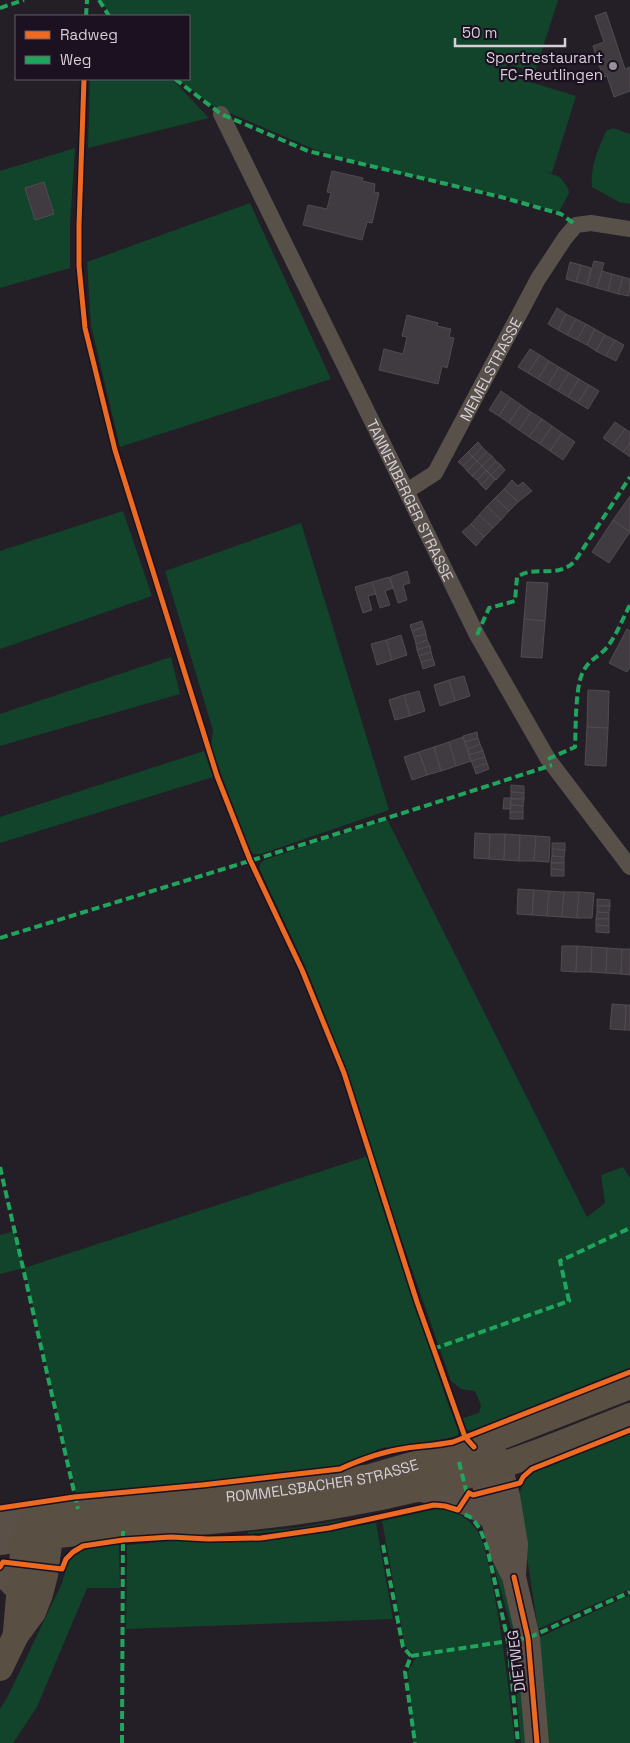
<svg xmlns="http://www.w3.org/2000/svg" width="630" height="1743" viewBox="0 0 630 1743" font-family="'Space Grotesk',sans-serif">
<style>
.green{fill:#11442a}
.building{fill:#403b41;stroke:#514b51}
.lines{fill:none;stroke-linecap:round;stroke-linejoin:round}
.street{stroke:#57514a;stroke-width:16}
.secondary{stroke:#5a5047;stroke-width:24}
.primary{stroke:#594f43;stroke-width:26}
.quiet{stroke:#20a55d;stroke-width:4;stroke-dasharray:8 4;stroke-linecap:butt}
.cycleway-casing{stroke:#1c1120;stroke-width:8}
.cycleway{stroke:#ed6a23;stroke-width:5}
.poi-dot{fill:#98909a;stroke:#1c1120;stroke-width:2}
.labels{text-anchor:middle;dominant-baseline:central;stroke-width:4.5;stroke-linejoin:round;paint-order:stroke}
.poi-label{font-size:15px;fill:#d6ced8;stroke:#1c1120;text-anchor:end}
.street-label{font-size:15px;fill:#d6ced8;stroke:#1c1120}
</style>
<rect width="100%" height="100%" fill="#241e26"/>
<g class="green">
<polygon points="101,0 558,0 535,73 507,64 504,74 576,96 552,173 544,171 560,177 568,188 569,193 559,212 503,196 386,170 316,150 213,106 177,79 189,79 189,16 110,16"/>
<polygon points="90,79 172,79 209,118 88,148"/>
<path d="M613,128L630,134V204L619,202L592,187C590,166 598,150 606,131Z"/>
<polygon points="75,148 70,225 70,268 0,288 0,171"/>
<polygon points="250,203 331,379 120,447 91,326 87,262"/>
<polygon points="123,511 152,596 0,649 0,551"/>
<polygon points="301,523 389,810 261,854 253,854 249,848 211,748 213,730 165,571"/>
<polygon points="171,657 180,694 0,746 0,714"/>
<polygon points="204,751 213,777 0,843 0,817"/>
<polygon points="387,819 587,1217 605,1203 601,1175 623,1167 630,1178 630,1368 470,1431 466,1429 463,1418 479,1413 481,1405 475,1391 461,1389 451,1381 389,1204 347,1071 306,968 260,870 260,864 264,860"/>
<path d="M368,1156L382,1206L447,1401L459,1432L457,1436C434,1442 411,1444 388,1449L386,1447L376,1450V1453L339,1466L328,1469L76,1494L24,1268L0,1274V1235L15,1231L24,1268Z"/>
<path d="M630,1433V1589L538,1629L518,1499C521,1488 524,1478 533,1471Z"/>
<path d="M436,1509C452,1509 470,1518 478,1532C487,1549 489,1569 493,1587C503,1639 509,1691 515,1743H413L408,1671L417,1656L410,1651L405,1646L382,1521Z"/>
<polygon points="473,1516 485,1526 492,1545 514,1622 515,1632 511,1627 483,1527"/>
<polygon points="341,1520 341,1522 295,1530 248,1534 248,1532 295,1528"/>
<polygon points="376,1523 393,1619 126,1629 127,1545 171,1541 262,1541"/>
<polygon points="119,1544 120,1588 87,1588 37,1707 13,1743 0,1743 0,1709 8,1696 62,1583 69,1560 75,1553 84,1548"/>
<polygon points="630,1595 630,1743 546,1743 538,1638"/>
<polygon points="516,1646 528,1743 521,1743 512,1650"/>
</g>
<g class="building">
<polygon points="606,12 625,69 630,67 630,91 614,97 607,76 603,77 593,46 604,42 595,16"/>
<polygon points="332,171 363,178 362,181 375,184 374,192 379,193 372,223 367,222 362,240 303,225 308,205 327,209 331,193 327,192"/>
<polygon points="44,182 54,214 35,220 25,188"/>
<polygon points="594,261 604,263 597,288 587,285"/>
<polygon points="570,262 581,265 576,282 566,279"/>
<polygon points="581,265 591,268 587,285 576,282"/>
<polygon points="602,271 612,274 608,291 597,288"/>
<polygon points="612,274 623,277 618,294 608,291"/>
<polygon points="623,277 630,279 629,296 618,294"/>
<polygon points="557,308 566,314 558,330 548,324"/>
<polygon points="566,314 576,319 567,335 558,330"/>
<polygon points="407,315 438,323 437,326 451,329 449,337 454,338 447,368 442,366 438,384 379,370 384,349 403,354 407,337 402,336"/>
<polygon points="576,319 586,324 577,340 567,335"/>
<polygon points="586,324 595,329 587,345 577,340"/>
<polygon points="595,329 605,335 596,351 587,345"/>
<polygon points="605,335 615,340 606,356 596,351"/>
<polygon points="615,340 624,345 616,361 606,356"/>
<polygon points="530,349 540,355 528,373 518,367"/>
<polygon points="540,355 549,361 538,379 528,373"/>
<polygon points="549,361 559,367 548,385 538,379"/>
<polygon points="559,367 569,373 558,391 548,385"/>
<polygon points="569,373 579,379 568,397 558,391"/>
<polygon points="579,379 589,385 578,403 568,397"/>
<polygon points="589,385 599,391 588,409 578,403"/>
<polygon points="501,391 511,398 499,416 489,410"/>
<polygon points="511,398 521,405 509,423 499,416"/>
<polygon points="521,405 531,412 519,430 509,423"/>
<polygon points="531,412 542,419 529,437 519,430"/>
<polygon points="542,419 552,426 540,444 529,437"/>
<polygon points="615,422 625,429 613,445 603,438"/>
<polygon points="552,426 562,433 550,451 540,444"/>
<polygon points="625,429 630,432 630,443 623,452 613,445"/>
<polygon points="562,433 575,442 563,460 550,451"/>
<polygon points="478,442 482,447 473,457 468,452"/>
<polygon points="630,443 630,457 623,452"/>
<polygon points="482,447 487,452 477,461 473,457"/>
<polygon points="468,452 472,457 463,466 458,462"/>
<polygon points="487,452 492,456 482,466 477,461"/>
<polygon points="492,456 496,461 487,471 482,466"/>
<polygon points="472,457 477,461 467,471 463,466"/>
<polygon points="477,461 482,466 472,476 467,471"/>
<polygon points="496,461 501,465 491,475 487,471"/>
<polygon points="501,465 505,470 496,480 491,475"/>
<polygon points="482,466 486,471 477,480 472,476"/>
<polygon points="486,471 491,475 481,485 477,480"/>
<polygon points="491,475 495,480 486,490 481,485"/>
<polygon points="512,480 518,486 523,482 532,491 518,502 504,489"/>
<polygon points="504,489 518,502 509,511 495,498"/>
<polygon points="630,496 630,532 613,520"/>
<polygon points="495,498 509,511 501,520 487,506"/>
<polygon points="487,506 501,520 493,528 479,515"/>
<polygon points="479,515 493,528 484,537 471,524"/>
<polygon points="613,520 630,532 609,563 592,552"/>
<polygon points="471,524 484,537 476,546 462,532"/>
<polygon points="407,571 410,583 403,585 407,600 398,603 390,577"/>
<polygon points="389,577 393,588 385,591 390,605 380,608 372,582"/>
<polygon points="372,582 376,594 368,596 372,610 363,613 355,587"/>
<polygon points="527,582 548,583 545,621 524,619"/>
<polygon points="524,619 545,621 542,658 521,657"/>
<polygon points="422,621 424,627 412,631 410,625"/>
<polygon points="424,627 426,634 414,637 412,631"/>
<polygon points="627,629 630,631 630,667 627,672 609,663"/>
<polygon points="426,634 427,640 416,644 414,637"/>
<polygon points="401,635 407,655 392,660 386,640"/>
<polygon points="386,640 392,660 377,665 371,644"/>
<polygon points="427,640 430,646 417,650 416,644"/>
<polygon points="430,646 431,652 419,656 417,650"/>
<polygon points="431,652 433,659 421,662 419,656"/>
<polygon points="433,659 435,665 423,669 421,662"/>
<polygon points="464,676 470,696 455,701 449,680"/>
<polygon points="449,680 455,701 440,706 434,685"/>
<polygon points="588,690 609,691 608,728 587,727"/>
<polygon points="419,691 425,711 410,716 404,695"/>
<polygon points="404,695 410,716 395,720 389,700"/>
<polygon points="587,727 608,728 606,766 585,765"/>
<polygon points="477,732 478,738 465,742 463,736"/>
<polygon points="463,737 471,761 456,766 449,742"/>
<polygon points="478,738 480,744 468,749 465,742"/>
<polygon points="449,742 456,766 441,771 434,747"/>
<polygon points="480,744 483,751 469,755 468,749"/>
<polygon points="434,747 441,771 427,775 419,752"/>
<polygon points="483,751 485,757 471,761 469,755"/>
<polygon points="419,752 427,775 412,780 404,757"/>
<polygon points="485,757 487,763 474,768 471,761"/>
<polygon points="487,763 489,769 476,774 474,768"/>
<polygon points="511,785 524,786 524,793 511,792"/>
<polygon points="511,792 524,793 524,799 511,799"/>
<polygon points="504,798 511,798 510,809 503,809"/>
<polygon points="511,799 524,799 523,806 511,805"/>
<polygon points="511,805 523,806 523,812 510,812"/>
<rect x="510" y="812" width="13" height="7"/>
<polygon points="475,833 490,834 489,859 474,858"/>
<polygon points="490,834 505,834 504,860 489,859"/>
<polygon points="505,834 520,835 519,861 504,860"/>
<polygon points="520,835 536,836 534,861 519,861"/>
<polygon points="536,836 550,837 549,862 534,861"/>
<polygon points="552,843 565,843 565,850 552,849"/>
<polygon points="552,849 565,850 564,857 552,856"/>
<polygon points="552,856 564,857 564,863 551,863"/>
<polygon points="551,863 564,863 564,870 551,869"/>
<polygon points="551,869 564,870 564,876 551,876"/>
<polygon points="518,889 534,890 532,915 517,914"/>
<polygon points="534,890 549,891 547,916 532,915"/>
<polygon points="549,891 564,892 562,917 547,916"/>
<polygon points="564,892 579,892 577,918 562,917"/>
<polygon points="579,892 594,893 592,918 577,918"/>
<polygon points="597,899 610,900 610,906 597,906"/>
<polygon points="597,906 610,906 609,913 597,912"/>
<polygon points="597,912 609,913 609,919 596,919"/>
<polygon points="596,919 609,919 609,926 596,925"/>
<polygon points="596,925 609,926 609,933 596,932"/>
<polygon points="562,946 577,946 576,972 561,971"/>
<polygon points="577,946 592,947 591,972 576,972"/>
<polygon points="592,947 607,948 606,973 591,972"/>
<polygon points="607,948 622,949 621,974 606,973"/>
<polygon points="622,949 630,949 630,975 621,974"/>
<polygon points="612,1004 626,1005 625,1030 610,1029"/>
<polygon points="626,1005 630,1005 630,1030 625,1030"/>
</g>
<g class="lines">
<g class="street">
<path id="s1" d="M221,114L477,635L548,759L630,867"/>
<path id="s2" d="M407,491L435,473L538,279L565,238L576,225L591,223L630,229"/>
</g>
<g class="secondary">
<polyline points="493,1449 500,1466 508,1496 516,1544 514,1575"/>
<polyline points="476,1453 501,1551 514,1577 528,1638 537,1743"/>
<polyline points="417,1489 453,1497 474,1507 494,1519"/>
<polyline points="0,1520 35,1515 50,1536 0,1543"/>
<polyline points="0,1572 20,1592"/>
</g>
<g class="primary">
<path id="s3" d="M16,1631L24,1540L35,1515L78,1509L260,1493L370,1477L474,1447L630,1386"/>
<path d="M0,1668L16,1635L33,1612L40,1594L45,1575L50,1536C148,1524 247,1522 344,1504C396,1495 448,1482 499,1466C543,1452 587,1433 630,1416"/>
</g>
<g class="quiet">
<polyline points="99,0 109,16"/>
<polyline points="0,8 24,0"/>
<polyline points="86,16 87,0"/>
<polyline points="175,79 221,114 308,151 501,197 561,214 576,225"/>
<path d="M477,635L489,608L515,601L517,577C536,564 556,580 575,561L630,477"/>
<path d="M548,759L575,747C576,727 575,691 582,674C589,658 599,658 608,646C617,634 623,618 630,605"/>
<path d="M0,938C184,881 369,825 552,765"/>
<polyline points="0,1167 78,1509"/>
<polyline points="433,1349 569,1301 560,1261 630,1228"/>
<polyline points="459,1462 466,1490 469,1493"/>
<polyline points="454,1509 472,1518 480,1529 487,1547 508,1641 518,1743"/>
<polyline points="383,1545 403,1647 411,1656 405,1672 415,1743"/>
<polyline points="411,1656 528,1638 630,1592"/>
<polyline points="122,1743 123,1528"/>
</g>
<defs>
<g id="cycleway">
<polyline points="84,79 79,225 79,266 85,328 115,450 217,776 250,860 302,970 344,1073 417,1302 465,1437 474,1447"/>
<polyline points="469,1493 473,1495 520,1483 523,1477 532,1469 630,1430"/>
<path d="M0,1508L74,1497L202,1485L340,1469C360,1460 384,1451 407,1448C423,1446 438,1445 453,1442L630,1372"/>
<polyline points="0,1567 3,1562 62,1569 66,1559 73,1552 83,1546 123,1540 171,1537 208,1539 261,1538 329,1528 434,1505 445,1506 458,1510 469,1493"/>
<polyline points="514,1577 528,1638 537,1743"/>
</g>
</defs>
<use href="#cycleway" class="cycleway-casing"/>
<use href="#cycleway" class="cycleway"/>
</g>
<circle class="poi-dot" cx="613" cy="66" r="5"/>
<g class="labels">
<g class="poi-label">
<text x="603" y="57">Sportrestaurant<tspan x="603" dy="17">FC-Reutlingen</tspan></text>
</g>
<g class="street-label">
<text stroke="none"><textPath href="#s2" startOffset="151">MEMELSTRASSE</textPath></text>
<text stroke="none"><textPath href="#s1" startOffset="430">TANNENBERGER STRASSE</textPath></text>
<text stroke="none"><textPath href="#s3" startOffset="408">ROMMELSBACHER STRASSE</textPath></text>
<text transform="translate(516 1661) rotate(-97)">DIETWEG</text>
</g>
</g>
<rect x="15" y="15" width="175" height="65" fill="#1c1120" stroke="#665d6a"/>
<rect x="25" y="31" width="25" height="8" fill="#ed6a23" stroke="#665d6a"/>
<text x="60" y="40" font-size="15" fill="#d6ced8">Radweg</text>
<rect x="25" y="56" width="25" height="8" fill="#20a55d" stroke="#665d6a"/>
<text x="60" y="65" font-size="15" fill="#d6ced8">Weg</text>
<path d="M455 38v8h110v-8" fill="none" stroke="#d6ced8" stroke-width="2.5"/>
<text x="462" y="38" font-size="15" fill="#d6ced8" stroke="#1c1120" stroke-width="4" paint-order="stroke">50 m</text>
</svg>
